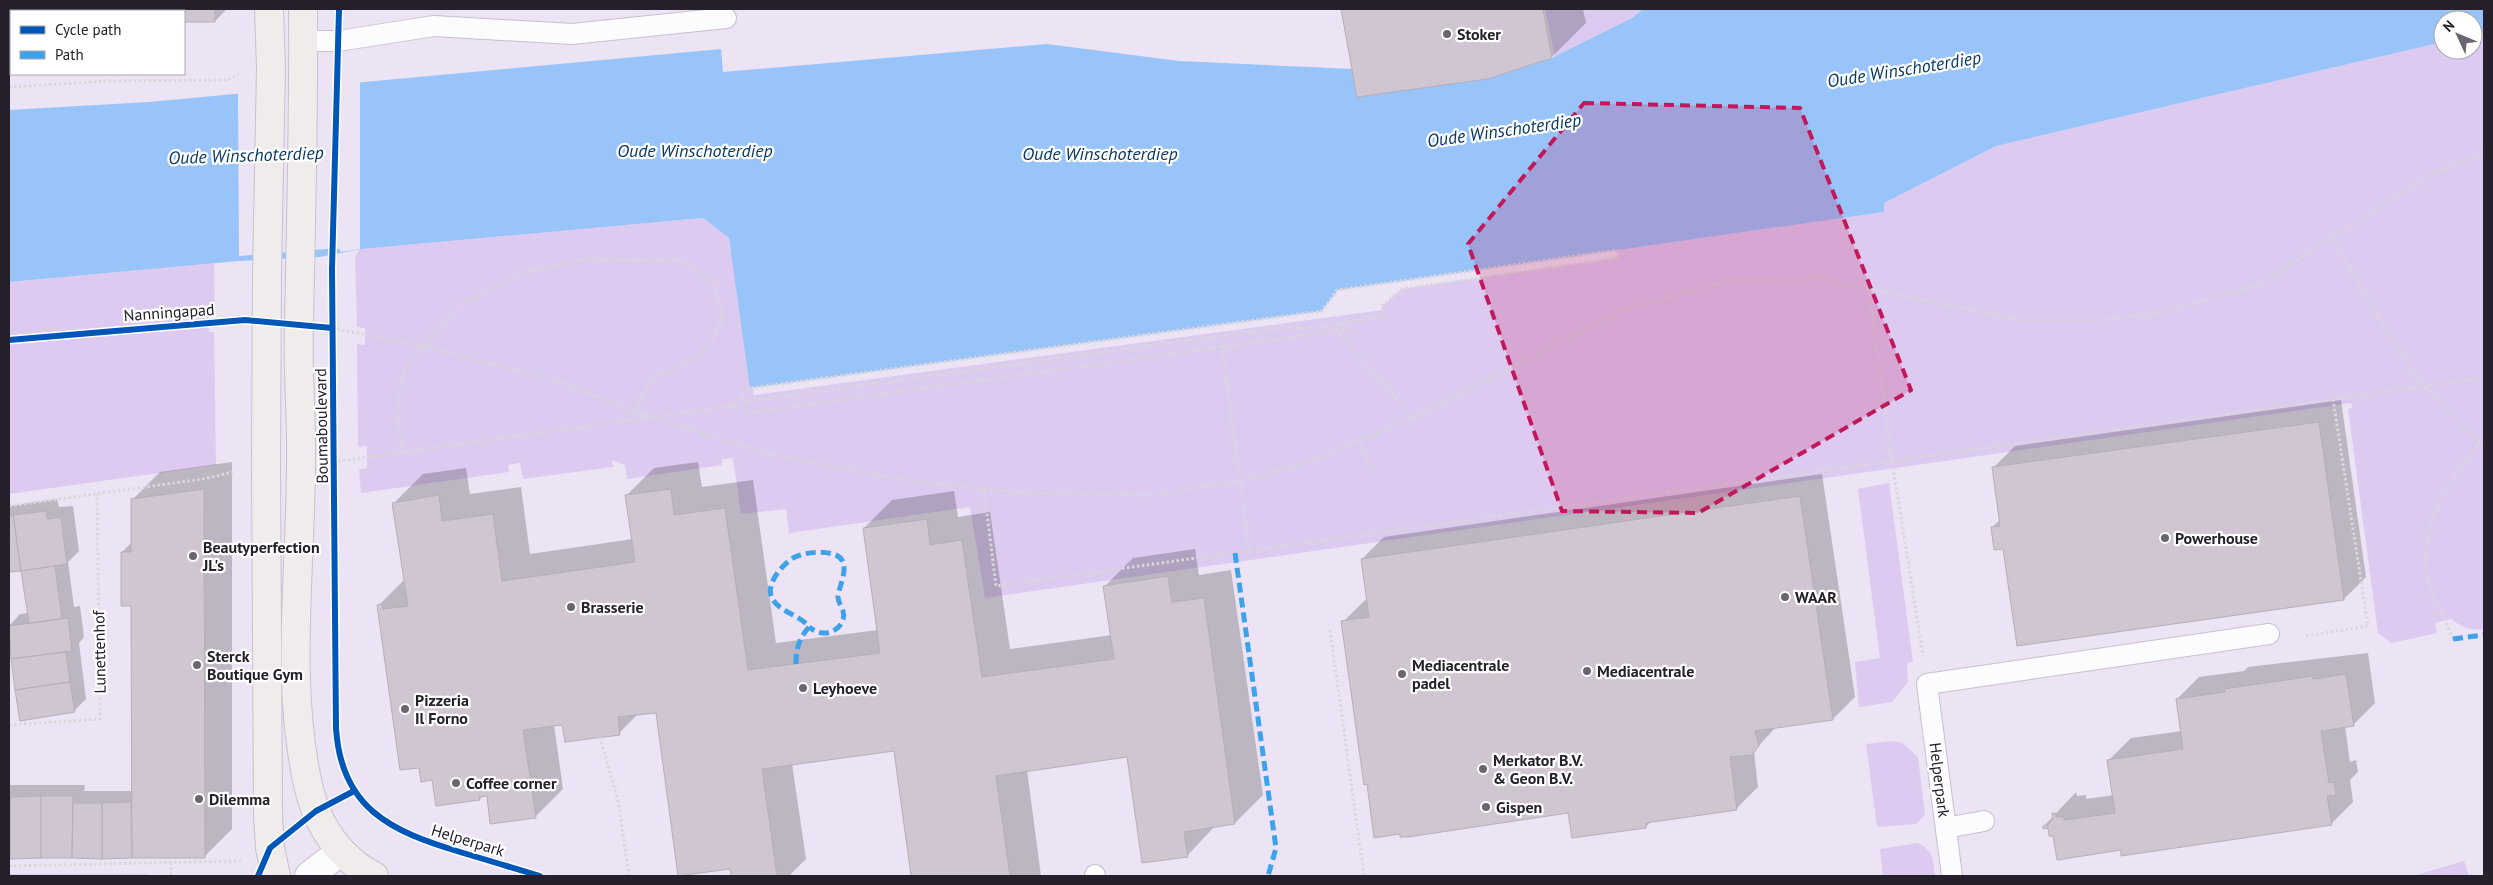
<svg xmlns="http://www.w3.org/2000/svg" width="2493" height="885" viewBox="0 0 2493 885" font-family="'PT Sans',sans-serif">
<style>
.green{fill:#ddcaf0}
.water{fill:#99c4f9}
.pier{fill:#ece4f4}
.shadow{fill:#0003}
.building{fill:#d0c6d1;stroke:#b7aeb9}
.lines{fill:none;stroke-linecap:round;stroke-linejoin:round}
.service-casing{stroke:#c7c1ce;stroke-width:22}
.tertiary-casing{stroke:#c7c1ce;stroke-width:30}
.secondary-casing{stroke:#c7c1ce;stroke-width:30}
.path{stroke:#dad7dc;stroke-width:3;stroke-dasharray:2.5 2.5;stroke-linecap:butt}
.service{stroke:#fcfbfd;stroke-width:20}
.tertiary{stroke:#fcfbfd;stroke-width:28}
.secondary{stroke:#efeceb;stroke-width:28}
.quiet{stroke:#3ea2eb;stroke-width:5;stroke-dasharray:10 5;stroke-linecap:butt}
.cycleway-casing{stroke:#fff;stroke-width:9}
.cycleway{stroke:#0057b8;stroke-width:6}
.marked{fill:#c2185b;fill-opacity:0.2;stroke:#c2185b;stroke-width:4;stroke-dasharray:10 6;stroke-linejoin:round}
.poi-dot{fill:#6b6571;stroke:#fff;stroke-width:2}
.labels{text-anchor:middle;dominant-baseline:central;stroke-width:4.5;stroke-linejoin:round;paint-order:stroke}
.poi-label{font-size:16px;font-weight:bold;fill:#25202b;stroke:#fff;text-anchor:start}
.street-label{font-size:16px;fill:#25202b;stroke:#fff}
.water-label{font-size:18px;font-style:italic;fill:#083863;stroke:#fff}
</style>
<rect width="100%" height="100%" fill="#ece4f4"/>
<g class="green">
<polygon points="1545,9 1643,9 1632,18 1555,57"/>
<path d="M2484,32V629C2470,631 2463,628 2451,619L2435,623L2437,633L2391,643L2378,633L2348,409L2352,408L2351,403L985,598L970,507L789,533L786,509L741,514L733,458L722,459V465L627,479L625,465L612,460L613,467L523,479L520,463L508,465L509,472L361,493L359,470L367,468V446L358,447L357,344L365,345V328L357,327L355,257L360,249L703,218L729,238L730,249L736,253L754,395L1383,310L1382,306L1402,289L1617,258V250L1884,212V203L1996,146L2443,42V50H2473V35Z"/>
<polygon points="214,263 215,315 209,315 209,332 214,332 216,465 9,494 9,282"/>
<polygon points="1889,483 1913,662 1907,663 1908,682 1892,702 1859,707 1855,662 1880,658 1858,489"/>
<polygon points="1893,741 1902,743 1918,757 1925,815 1916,824 1877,827 1866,744"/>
<path d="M1917,843C1934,850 1933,860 1935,876H1883L1880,849Z"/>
<polygon points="2464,861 2469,876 2413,876"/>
<rect x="9" y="874" width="138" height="2"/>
</g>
<polygon class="water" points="1643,9 2484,9 2484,32 2473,35 2473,20 2443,20 2443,42 1996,146 1884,203 1884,212 1338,290 1322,311 750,388 729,238 703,218 361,249 320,257 238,261 9,282 9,110 149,102 721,49 723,72 1047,44 1179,61 1352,69 1487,79 1552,58 1632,18"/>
<polygon class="pier" points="360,81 360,249 340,252 340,249 326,249 239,256 238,92"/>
<g class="shadow">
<polygon points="9,9 47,9 47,11 11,11 11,45 9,45"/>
<polygon points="115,9 227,9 215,21 184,21 184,11 115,11"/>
<polygon points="1342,9 1583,9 1586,23 1552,57 1358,95"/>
<polygon points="2341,400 2366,577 2344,599 2004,547 1992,527 2001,519 1993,468 2015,446"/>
<polygon points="232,462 232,829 204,857 9,858 9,785 85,785 84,791 133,791 132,604 122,552 133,541 132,500 160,472"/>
<polygon points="698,462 702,487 753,480 776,643 878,630 864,528 892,500 954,491 958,517 990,512 1010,649 1112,635 1105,586 1133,558 1195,549 1199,575 1231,570 1263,795 1235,823 1215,826 1187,856 1128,756 1027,770 1041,876 912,876 895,750 792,764 806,859 789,876 732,876 731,868 657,712 638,714 619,733 563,723 554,725 563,789 535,817 488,795 479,799 433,778 379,605 405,579 395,502 423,474 466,468 470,494 521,487 530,554 633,539 626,496 654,468"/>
<polygon points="1822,474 1855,697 1833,719 1777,726 1754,751 1758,787 1736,809 1651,821 1646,827 1343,622 1365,600 1368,599 1362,559 1384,537"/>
<polygon points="57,499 59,507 73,506 79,551 68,562 74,607 80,606 84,637 79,643 86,699 74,711 21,719 9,626 20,614 29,613 22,569 9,571 9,506"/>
<polygon points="2368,653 2375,703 2353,725 2345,726 2350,762 2356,760 2358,772 2350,780 2353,802 2331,824 2122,849 2054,834 2049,827 2044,826 2076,792 2077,796 2086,795 2086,799 2114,795 2109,760 2131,738 2182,731 2177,699 2199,677 2244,671 2248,667"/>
</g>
<g class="building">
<polygon points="9,9 19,9 19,11 11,11 11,46 9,46"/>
<polygon points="114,9 215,9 215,22 184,22 184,11 114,11"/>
<polygon points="1341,9 1543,9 1552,58 1487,79 1357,97"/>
<polygon points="2319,422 2344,600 2017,646 2003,549 1994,550 1991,527 2000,526 1992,467"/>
<polygon points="204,489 205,858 132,858 131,606 121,606 121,552 131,552 131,499"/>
<polygon points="671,489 674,515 725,508 748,670 880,653 863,528 927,519 930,545 962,540 982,677 1114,659 1103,586 1168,576 1172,602 1204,598 1235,824 1184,832 1188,857 1142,863 1127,757 996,776 1010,876 911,876 894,751 762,769 777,876 731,876 730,869 678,876 656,713 618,717 620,735 565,742 562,725 523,730 536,818 490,824 487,796 479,797 480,800 436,806 432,780 421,782 419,768 400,770 377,605 382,604 383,609 408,606 392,503 439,495 442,521 493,514 502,581 635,562 625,495"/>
<polygon points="1800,496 1833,720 1755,731 1759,746 1752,755 1730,757 1737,810 1646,823 1646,828 1572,838 1568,813 1408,837 1400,837 1400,834 1374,838 1367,784 1364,785 1341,621 1369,617 1361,559"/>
<polygon points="46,511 47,519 61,517 67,564 21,571 13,515"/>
<polygon points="13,515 21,571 9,572 9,516"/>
<polygon points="55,566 62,619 29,623 21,571"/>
<polygon points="68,618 72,651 11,659 9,626"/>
<polygon points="66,652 70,682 15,690 11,659"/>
<polygon points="2346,674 2354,726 2321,731 2329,783 2334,782 2336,795 2327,796 2332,825 2121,856 2121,850 2057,860 2053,836 2049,836 2048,828 2043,829 2043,826 2048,825 2053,819 2052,813 2055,813 2056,817 2064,817 2064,820 2115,813 2107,760 2183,749 2176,699 2225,692 2224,689 2313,676 2313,679"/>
<polygon points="70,682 75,712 20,721 15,690"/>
<polygon points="41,796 41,858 10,859 10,797"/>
<polygon points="41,796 73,796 72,858 41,858"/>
<rect x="9" y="797" width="1" height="62"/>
<polygon points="131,802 132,858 102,859 102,803"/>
<polygon points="73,803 102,803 102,859 72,858"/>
</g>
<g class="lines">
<defs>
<g id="service">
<polyline points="303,41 338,41 434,26 572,34 726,18"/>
<polyline points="1946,828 1984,821"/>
<polyline points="1095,875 1095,876"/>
<polyline points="1952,876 1927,684 2269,634"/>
</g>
<polyline id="tertiary" points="309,876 341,851"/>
<g id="secondary">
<polyline points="269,9 271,68 267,273 266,463 268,815 270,848 276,876"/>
<path d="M303,9C304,114 301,218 299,323C297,369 302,416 301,462C301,570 284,688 310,793C319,828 342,860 374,876"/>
</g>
</defs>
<use href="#service" class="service-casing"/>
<use href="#tertiary" class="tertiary-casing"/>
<use href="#secondary" class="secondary-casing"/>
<g class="path">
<polyline points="106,9 106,11"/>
<polyline points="9,87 106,81 228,80 239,74"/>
<polyline points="2333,239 2377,315 2416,376 2459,424 2484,446"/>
<polygon points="1617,250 1618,258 1402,289 1382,306 1384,316 1337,324 1298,329 1298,326 1221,336 743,402 742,389 1322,311 1337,290"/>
<polyline points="1869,289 1892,461 1923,656"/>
<polyline points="1337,324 1338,331 1413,418"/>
<polyline points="332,328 423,346 556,380 636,412 774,455 916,482 1027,493 1152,495 1240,481 1309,462 1413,418 1625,309 1731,280 1820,279 2021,320 2100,320 2164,312 2258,285 2430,175 2484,152"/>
<polyline points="1221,336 1249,551"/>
<polyline points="732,406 742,396"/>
<polyline points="1359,441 1370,467 1376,470"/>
<polyline points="402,453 397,404 406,366 461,304 526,272 589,259 680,260 714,281 723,317 713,340 697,357 660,374 647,386 636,412"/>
<polyline points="333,462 732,406 747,413 1356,328"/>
<polyline points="984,489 996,586 2484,378"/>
<polyline points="9,506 203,479 233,472"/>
<polyline points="1330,630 1364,876"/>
<polyline points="2306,636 2368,626 2333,399"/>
<path d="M2453,639C2446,621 2436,604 2430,586C2413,534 2448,482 2479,443L2484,440"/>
<polyline points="9,725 100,719 97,494"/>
<polyline points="600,737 618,801 629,876"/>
<polyline points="9,866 241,861"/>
<polyline points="166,876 171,875 171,863"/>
</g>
<use href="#service" class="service"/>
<use href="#tertiary" class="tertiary"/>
<use href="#secondary" class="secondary"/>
<g class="quiet">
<polyline points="1235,553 1276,848 1268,876"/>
<polyline points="2453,639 2484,635"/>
<path d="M796,664C796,648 799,639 809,627C800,615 782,613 773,600C763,586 783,563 795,557C806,552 821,551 833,554C854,560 839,584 838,597C838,603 842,606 843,611C847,623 834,634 823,633C818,633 813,630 809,627"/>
</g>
<defs>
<g id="cycleway">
<path d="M339,9L332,269L336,728C341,808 390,831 460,852C487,860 513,868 540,876"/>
<polyline points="9,340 245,320 332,328"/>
<polyline points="258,876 270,848 316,811 354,791"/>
</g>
</defs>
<use href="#cycleway" class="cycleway-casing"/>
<use href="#cycleway" class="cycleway"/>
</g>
<path class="marked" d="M1584,103L1800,108L1911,390L1698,513L1562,511L1468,244Z"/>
<g class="poi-dot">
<circle cx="1447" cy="34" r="5"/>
<circle cx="2165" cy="538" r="5"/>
<circle cx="193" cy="556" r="5"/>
<circle cx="1785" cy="597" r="5"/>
<circle cx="571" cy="607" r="5"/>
<circle cx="197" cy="665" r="5"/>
<circle cx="1587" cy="671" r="5"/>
<circle cx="1402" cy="674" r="5"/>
<circle cx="803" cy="688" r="5"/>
<circle cx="405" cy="709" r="5"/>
<circle cx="1483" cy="769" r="5"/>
<circle cx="456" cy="783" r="5"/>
<circle cx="199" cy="799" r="5"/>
<circle cx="1486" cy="807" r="5"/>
</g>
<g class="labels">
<g class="poi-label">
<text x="1457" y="34">Stoker</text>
<text x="2175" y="538">Powerhouse</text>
<text x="203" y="547">Beautyperfection<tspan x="203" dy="18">JL's</tspan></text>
<text x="1795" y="597">WAAR</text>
<text x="581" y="607">Brasserie</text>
<text x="207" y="656">Sterck<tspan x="207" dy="18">Boutique Gym</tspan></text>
<text x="1412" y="665">Mediacentrale<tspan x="1412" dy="18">padel</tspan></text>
<text x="1597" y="671">Mediacentrale</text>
<text x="813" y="688">Leyhoeve</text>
<text x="415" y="700">Pizzeria<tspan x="415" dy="18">Il Forno</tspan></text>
<text x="1493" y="760">Merkator B.V.<tspan x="1493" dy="18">&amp; Geon B.V.</tspan></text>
<text x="466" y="783">Coffee corner</text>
<text x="209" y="799">Dilemma</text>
<text x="1496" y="807">Gispen</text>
</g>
<g class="street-label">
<text transform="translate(169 312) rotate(-4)">Nanningapad</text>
<text transform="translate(321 426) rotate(-91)">Boumaboulevard</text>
<text transform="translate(99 652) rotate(-91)">Lunettenhof</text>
<text transform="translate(1940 780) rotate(83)">Helperpark</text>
<text transform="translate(468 840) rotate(17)">Helperpark</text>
</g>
<g class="water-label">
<text transform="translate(1904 69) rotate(-9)">Oude Winschoterdiep</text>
<text transform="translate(1504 130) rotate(-8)">Oude Winschoterdiep</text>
<text x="695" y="150">Oude Winschoterdiep</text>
<text x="1100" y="153">Oude Winschoterdiep</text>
<text transform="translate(246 155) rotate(-2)">Oude Winschoterdiep</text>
</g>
</g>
<rect width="2493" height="885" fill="none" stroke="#25202b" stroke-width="20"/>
<rect x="10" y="10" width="175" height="65" fill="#ffffff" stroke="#a8a6aa"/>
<rect x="20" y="26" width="25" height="8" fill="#0057b8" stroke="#a8a6aa"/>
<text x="55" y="35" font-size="15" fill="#25202b">Cycle path</text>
<rect x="20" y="51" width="25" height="8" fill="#3ea2eb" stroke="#a8a6aa"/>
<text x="55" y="60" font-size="15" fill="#25202b">Path</text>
<g transform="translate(2458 35) rotate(314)"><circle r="24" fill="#ffffff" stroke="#a8a6aa"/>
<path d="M0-4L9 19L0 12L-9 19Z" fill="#6b6571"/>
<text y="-8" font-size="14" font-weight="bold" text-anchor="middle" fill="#25202b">N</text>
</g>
</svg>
